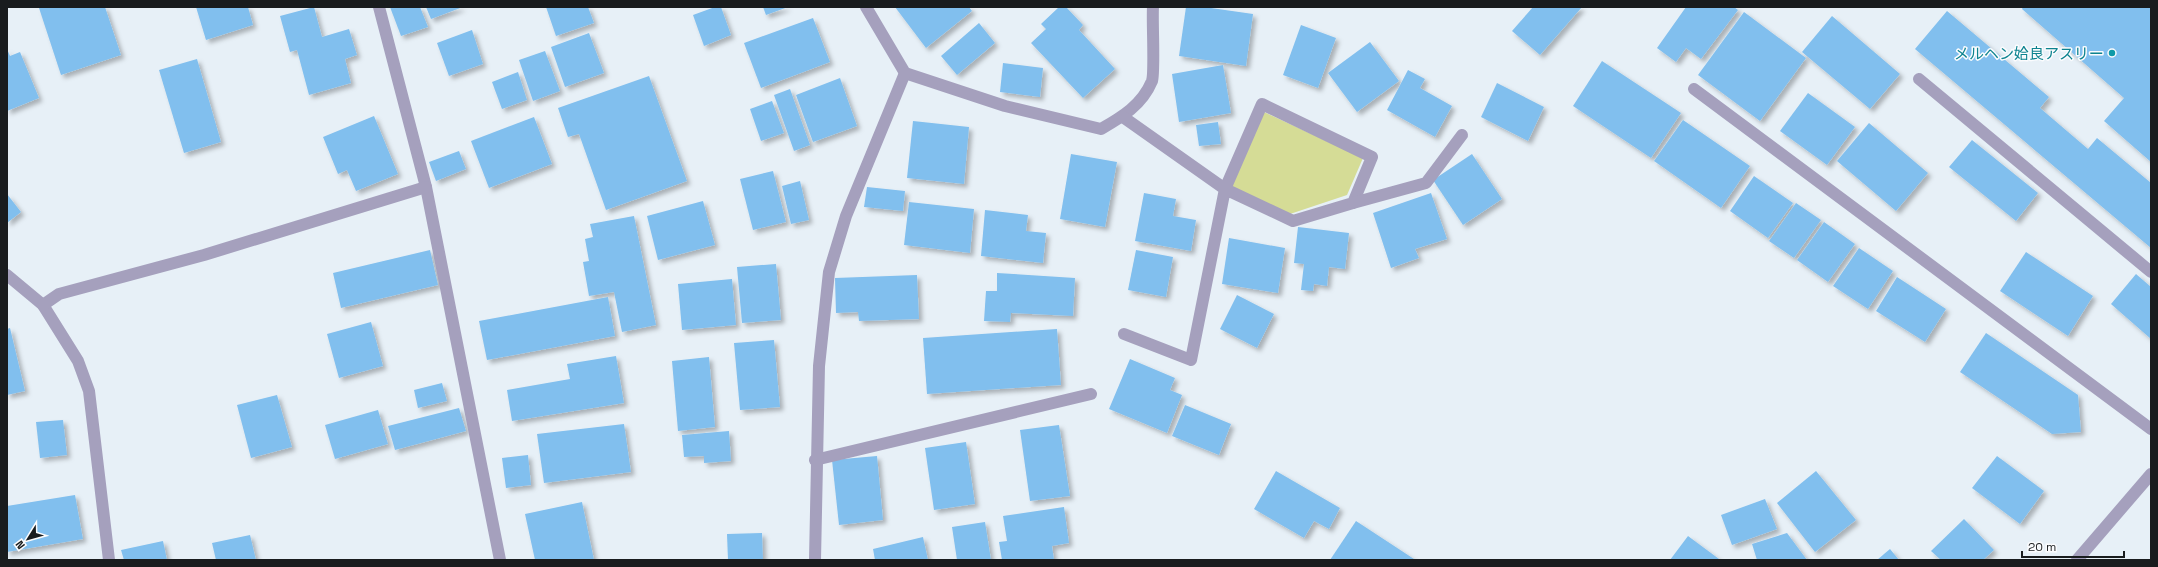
<svg xmlns="http://www.w3.org/2000/svg" width="2158" height="567" viewBox="0 0 2158 567" font-family="'Space Grotesk','Noto Sans JP',sans-serif">
<style>
.green{fill:#d5dc96}
.building{fill:#81bfee;filter:url(#shadow)}
.lines{fill:none;stroke-linecap:round;stroke-linejoin:round}
.minor{stroke:#a5a0bd;stroke-width:12}
.culture-dot{fill:#0f9aa8;stroke:#fbfcfe;stroke-width:1.5}
.labels{text-anchor:middle;dominant-baseline:central;stroke-width:3;stroke-linejoin:round;paint-order:stroke}
.culture-label{font-size:15px;fill:#0d838f;stroke:#fbfcfe;text-anchor:end}
</style>
<defs>
<filter id="shadow"><feDropShadow dx="3.5" dy="3.5" stdDeviation="2" flood-color="#0004"/></filter>
</defs>
<rect width="100%" height="100%" fill="#e7f0f7"/>
<polygon class="green" points="1264,112 1363,158 1347,195 1290,214 1231,188"/>
<g class="building">
<polygon points="105,7 121,55 61,75 39,8"/>
<polygon points="196,7 248,7 253,25 206,40"/>
<polygon points="314,7 322,37 349,29 357,55 345,59 351,83 309,95 297,50 290,52 280,16"/>
<polygon points="390,7 420,7 428,27 401,36"/>
<polygon points="426,7 463,7 431,19"/>
<polygon points="546,7 588,7 594,23 556,36"/>
<polygon points="715,7 721,7 731,35 704,46 693,15"/>
<polygon points="763,7 788,7 766,15"/>
<polygon points="895,7 969,7 972,11 926,48"/>
<polygon points="1059,7 1066,7 1083,25 1079,30 1115,69 1083,98 1031,43 1046,29 1041,24"/>
<polygon points="1186,7 1204,7 1253,14 1246,66 1179,56"/>
<polygon points="1533,7 1582,7 1540,55 1512,31"/>
<polygon points="1686,7 1734,7 1738,10 1701,59 1686,48 1676,62 1657,48"/>
<polygon points="2023,7 2151,7 2151,162 2104,121 2124,98 2022,9"/>
<polygon points="1947,11 2049,97 2040,108 2088,149 2097,138 2151,183 2151,248 1915,49"/>
<polygon points="1744,12 1806,58 1760,121 1698,75"/>
<polygon points="1832,16 1900,74 1870,109 1802,52"/>
<polygon points="813,18 830,62 761,88 744,43"/>
<polygon points="979,23 995,43 957,75 941,56"/>
<polygon points="1301,25 1336,38 1318,88 1283,75"/>
<polygon points="472,30 483,64 449,76 437,43"/>
<polygon points="589,33 604,73 565,87 551,47"/>
<polygon points="1370,42 1399,81 1357,112 1328,73"/>
<polygon points="7,49 10,56 20,52 39,98 7,111"/>
<polygon points="545,51 560,91 533,101 519,60"/>
<polygon points="197,59 221,142 184,153 159,70"/>
<polygon points="1602,61 1681,113 1651,158 1573,106"/>
<polygon points="1003,63 1043,68 1040,97 1000,92"/>
<polygon points="1223,65 1231,113 1179,122 1172,74"/>
<polygon points="1408,70 1425,79 1420,88 1452,106 1435,137 1387,110"/>
<polygon points="518,72 527,100 502,109 492,82"/>
<polygon points="649,76 687,181 606,210 579,134 568,137 558,108"/>
<polygon points="840,78 857,126 813,142 796,95"/>
<polygon points="1497,83 1544,107 1528,141 1481,117"/>
<polygon points="790,89 810,145 794,151 774,95"/>
<polygon points="1808,93 1855,127 1827,165 1780,131"/>
<polygon points="772,101 784,133 761,141 750,109"/>
<polygon points="374,116 398,174 356,191 347,170 338,174 323,137"/>
<polygon points="534,117 552,164 489,188 471,141"/>
<polygon points="1683,120 1750,166 1721,208 1654,161"/>
<polygon points="913,121 969,127 964,184 907,178"/>
<polygon points="1218,122 1221,144 1199,146 1196,125"/>
<polygon points="1869,123 1928,173 1896,211 1837,161"/>
<polygon points="1972,140 2038,193 2016,221 1949,167"/>
<polygon points="459,151 466,169 436,181 429,162"/>
<polygon points="1071,154 1117,162 1105,227 1060,219"/>
<polygon points="1472,154 1502,199 1463,225 1433,180"/>
<polygon points="773,171 786,222 753,230 740,179"/>
<polygon points="1754,176 1793,203 1768,238 1730,211"/>
<polygon points="800,181 809,220 791,224 782,186"/>
<polygon points="867,187 905,191 903,211 864,207"/>
<polygon points="1144,193 1176,199 1173,216 1196,220 1191,251 1135,241"/>
<polygon points="1431,193 1447,239 1415,249 1419,258 1391,268 1373,213"/>
<polygon points="7,194 21,212 7,223"/>
<polygon points="703,201 715,245 658,260 647,216"/>
<polygon points="909,202 974,209 970,253 904,245"/>
<polygon points="1796,203 1821,220 1794,258 1769,241"/>
<polygon points="985,210 1028,215 1026,231 1046,233 1043,263 981,256"/>
<polygon points="634,216 656,325 622,332 614,292 589,296 583,262 589,261 585,239 593,237 590,224"/>
<polygon points="1824,222 1855,244 1828,282 1797,260"/>
<polygon points="1298,227 1349,233 1345,269 1329,267 1327,286 1314,284 1313,291 1301,290 1304,264 1294,263"/>
<polygon points="1229,238 1285,248 1278,293 1222,284"/>
<polygon points="1859,248 1893,271 1868,309 1833,286"/>
<polygon points="430,250 438,285 341,308 333,273"/>
<polygon points="1136,250 1173,257 1166,297 1128,290"/>
<polygon points="2026,252 2093,296 2068,336 2000,291"/>
<polygon points="776,264 781,320 742,323 737,267"/>
<polygon points="997,273 1075,278 1073,316 1011,313 1010,322 984,321 986,291 997,291"/>
<polygon points="2136,274 2151,287 2151,339 2111,304"/>
<polygon points="917,275 919,319 859,321 858,312 836,313 835,278"/>
<polygon points="1897,277 1946,309 1925,342 1876,311"/>
<polygon points="732,279 736,325 682,330 678,284"/>
<polygon points="1237,295 1274,314 1257,348 1220,329"/>
<polygon points="608,297 615,336 487,360 479,321"/>
<polygon points="371,322 383,366 339,378 327,334"/>
<polygon points="10,328 25,391 7,395 7,329"/>
<polygon points="1057,329 1061,385 927,394 923,338"/>
<polygon points="1986,333 2078,395 2081,432 2052,434 1960,372"/>
<polygon points="774,340 780,407 740,410 734,343"/>
<polygon points="616,356 624,403 512,421 507,390 570,379 567,364"/>
<polygon points="709,357 715,427 678,431 672,361"/>
<polygon points="1130,359 1175,378 1170,390 1182,395 1167,433 1109,409"/>
<polygon points="442,383 447,401 418,408 414,390"/>
<polygon points="277,395 292,447 251,458 237,405"/>
<polygon points="1185,405 1231,424 1219,455 1172,436"/>
<polygon points="459,408 466,431 395,450 388,426"/>
<polygon points="378,410 388,444 335,459 325,425"/>
<polygon points="63,420 67,455 40,458 36,422"/>
<polygon points="624,424 631,472 544,483 537,434"/>
<polygon points="1059,425 1070,496 1030,501 1020,430"/>
<polygon points="729,431 731,461 704,463 704,456 684,457 682,435"/>
<polygon points="966,442 975,504 934,510 925,448"/>
<polygon points="528,455 531,485 506,488 502,458"/>
<polygon points="877,456 883,520 839,525 832,460"/>
<polygon points="1997,456 2044,491 2020,524 1972,488"/>
<polygon points="1276,471 1340,508 1329,529 1314,521 1304,538 1254,509"/>
<polygon points="1816,471 1856,520 1815,552 1777,503"/>
<polygon points="75,495 83,539 7,552 7,506"/>
<polygon points="1765,499 1777,529 1732,545 1721,515"/>
<polygon points="582,502 594,560 535,560 525,514"/>
<polygon points="1064,507 1069,543 1052,546 1054,560 1002,560 999,542 1007,541 1003,516"/>
<polygon points="1964,519 1994,550 1983,560 1941,560 1931,551"/>
<polygon points="1356,521 1414,559 1414,560 1330,560"/>
<polygon points="985,522 991,560 957,560 952,527"/>
<polygon points="762,533 763,560 728,560 727,534"/>
<polygon points="1787,533 1807,560 1757,560 1752,544"/>
<polygon points="250,535 256,560 216,560 212,543"/>
<polygon points="1688,536 1719,559 1718,560 1670,560"/>
<polygon points="923,537 928,560 875,560 873,549"/>
<polygon points="163,541 167,560 124,560 121,550"/>
<polygon points="1890,549 1899,560 1877,560"/>
</g>
<g class="lines">
<g class="minor">
<polyline points="379,7 426,187 500,560"/>
<path d="M866,7L905,73L1005,106L1101,129C1122,117 1142,105 1152,81C1155,72 1152,21 1153,7"/>
<polyline points="1919,79 2151,272"/>
<polyline points="1694,89 2151,429"/>
<polyline points="1123,117 1225,189 1293,221 1353,203 1372,157 1262,104 1225,189 1191,360 1124,334"/>
<polyline points="1353,203 1426,183 1462,135"/>
<polyline points="7,275 43,305 78,361 89,391 109,560"/>
<polyline points="43,305 59,294 204,255 426,187"/>
<polyline points="815,460 1091,394"/>
<polyline points="815,560 819,366 829,272 846,216 905,73"/>
<polyline points="2077,560 2151,474"/>
</g>
</g>
<circle class="culture-dot" cx="2112" cy="53" r="4"/>
<g class="labels">
<g class="culture-label">
<text x="2104" y="53">メルヘン姶良アスリー</text>
</g>
</g>
<rect width="2158" height="567" fill="none" stroke="#191c1e" stroke-width="16"/>
<g transform="translate(28 539) rotate(233)" stroke="#fbfcfe" stroke-width="3" paint-order="stroke">
<path d="M0-3L7 15L0 10L-7 15Z" fill="#191c1e"/>
<text y="-6" font-size="11" font-weight="bold" text-anchor="middle" fill="#191c1e">N</text>
</g>
<path d="M2022 551v6h102v-6" fill="none" stroke="#191c1e" stroke-width="2"/>
<text x="2028" y="551" font-size="12" fill="#191c1e" stroke="#fbfcfe" stroke-width="3" paint-order="stroke">20 m</text>
</svg>
